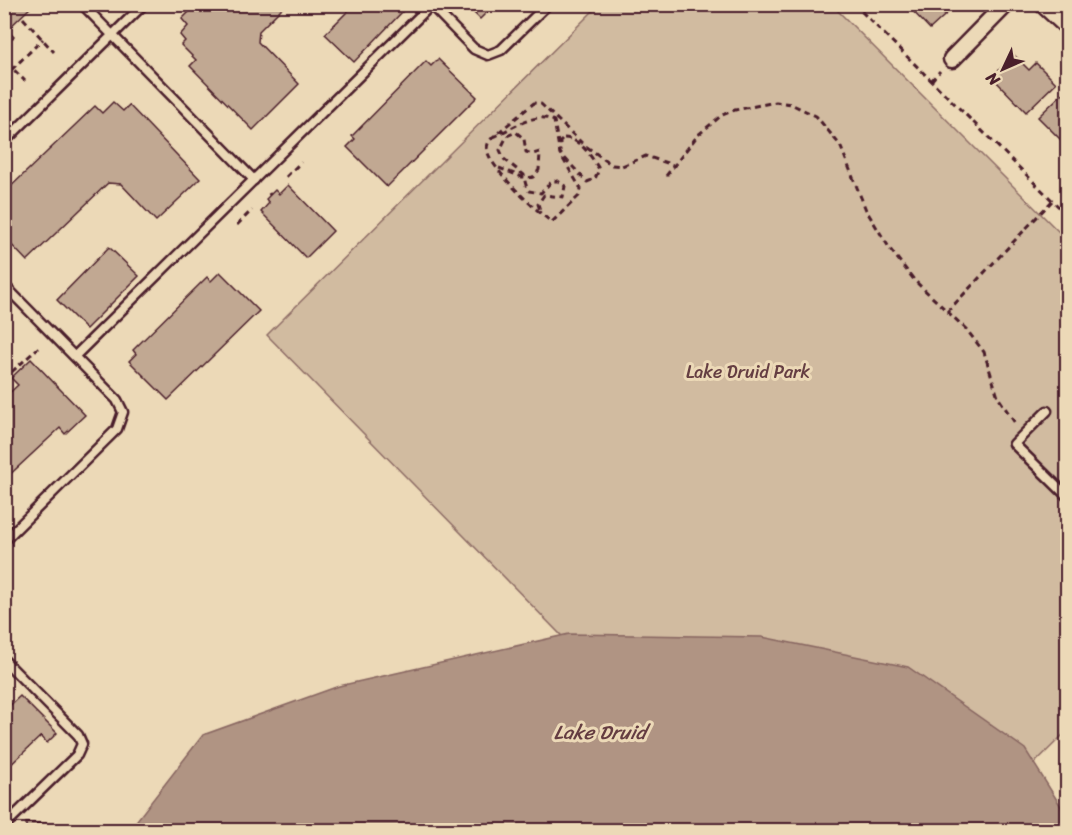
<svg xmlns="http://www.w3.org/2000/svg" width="1072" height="835" viewBox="0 0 1072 835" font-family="Sriracha,sans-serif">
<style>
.green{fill:#d1bba0;stroke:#8e6d66;stroke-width:1.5}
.water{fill:#b09483;stroke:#876560;stroke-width:1.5}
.building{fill:#c1a892;stroke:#4a1f2b;stroke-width:1.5}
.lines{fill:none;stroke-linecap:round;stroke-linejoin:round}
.lane-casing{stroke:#4a1f2b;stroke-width:13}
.street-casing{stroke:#4a1f2b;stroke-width:21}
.path{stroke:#4a1f2b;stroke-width:3;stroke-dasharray:6 4.5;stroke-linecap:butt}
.lane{stroke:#ecd9b7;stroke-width:8}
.street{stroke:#ecd9b7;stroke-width:16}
.labels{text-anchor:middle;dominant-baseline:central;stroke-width:6;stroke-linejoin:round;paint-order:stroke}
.park-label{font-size:18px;fill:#653e42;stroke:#ecd9b7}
.water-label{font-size:20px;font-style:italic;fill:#643c41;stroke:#ecd9b7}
</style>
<rect width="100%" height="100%" fill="#ecd9b7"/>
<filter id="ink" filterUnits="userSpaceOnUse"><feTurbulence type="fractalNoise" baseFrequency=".0167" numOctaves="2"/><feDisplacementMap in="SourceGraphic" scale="12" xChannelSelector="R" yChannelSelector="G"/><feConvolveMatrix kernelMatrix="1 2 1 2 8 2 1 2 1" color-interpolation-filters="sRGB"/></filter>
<g filter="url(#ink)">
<polygon class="green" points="599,5 832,5 1067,240 1067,731 967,830 752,830 267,335"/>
<polygon class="water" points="569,634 762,637 908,667 1025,749 1067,816 1067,830 133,830 134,824 203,735 339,686"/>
<g class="building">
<polygon points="4,4 29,4 31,7 7,30 14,37 4,46"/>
<polygon points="197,4 286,4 259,31 258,42 299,84 253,130 190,66 196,60 181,45 185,41 180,35 188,26 182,19"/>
<polygon points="355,4 398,4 404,10 354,62 325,34"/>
<polygon points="465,4 495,4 480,19"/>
<polygon points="906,4 952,4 954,7 930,29"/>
<polygon points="1014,55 1029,70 1036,63 1056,83 1026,112 992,77"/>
<polygon points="438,59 477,97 387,187 347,147 355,139 352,136 426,61 431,66"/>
<polygon points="1063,93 1068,97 1068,147 1038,117"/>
<polygon points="113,102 123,111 129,105 200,179 156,221 121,184 108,183 27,261 4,237 4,193 95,106 102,113"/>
<polygon points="288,185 333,231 306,258 261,212 269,203 266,199 275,190 279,194"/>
<polygon points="109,247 139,276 86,329 57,300"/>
<polygon points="220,272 259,311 168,400 129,361 136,354 133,350 207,277 211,281"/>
<polygon points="31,359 85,415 65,434 60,428 4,480 4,398 18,385 11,378"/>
<polygon points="20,696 57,733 47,743 41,736 4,771 4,711"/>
<polygon points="26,823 76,824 76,830 26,830"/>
</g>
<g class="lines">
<defs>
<g id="lane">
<polyline points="82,4 254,180"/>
<polyline points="430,4 474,49 488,55 501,50 548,4"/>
<polyline points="4,142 144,4"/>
<polyline points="4,285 117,400 123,412 117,429 4,541"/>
<polyline points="75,356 431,5"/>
<polyline points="1047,411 1014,444 1068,497"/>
<polyline points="4,660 78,735 82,744 77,755 4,826"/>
</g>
<g id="street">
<polyline points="1043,4 1068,27"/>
<polyline points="952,59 1006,4"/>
</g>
</defs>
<use href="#lane" class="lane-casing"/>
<use href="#street" class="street-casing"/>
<g class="path">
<polyline points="854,4 1068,216"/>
<polyline points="23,18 54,52"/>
<polyline points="7,63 25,81"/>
<polyline points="4,77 43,39"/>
<polyline points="931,81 940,71"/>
<path d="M493,137C510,130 536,110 554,121L560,154L581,189L579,196L552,222C537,212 488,166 487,149C487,143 490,140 493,137L534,103L541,104L583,144L612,165L622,166L646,156L673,165"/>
<path d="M564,138C580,138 591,156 599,169L595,179L587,182L560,153V142Z"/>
<path d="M499,168L522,177C526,177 530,178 533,177L539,170L540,152L533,154L526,152L524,139L516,132L507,136L500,150L504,159L524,175C525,181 525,185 529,191L541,193L552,181H558L565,186L563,197L544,195L538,204L540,210"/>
<polyline points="666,176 698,135 722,115 735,110 776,102 791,104 816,116 840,145 866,210 890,249 915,281 966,329 984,352 998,397 1015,423"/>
<polyline points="286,177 301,162"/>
<polyline points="269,193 270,195"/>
<polyline points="237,225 252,210"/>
<polyline points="947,312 1052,201"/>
<polyline points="4,379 38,348"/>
</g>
<use href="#lane" class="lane"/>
<use href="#street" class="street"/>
</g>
</g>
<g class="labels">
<g class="park-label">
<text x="748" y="372">Lake Druid Park</text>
</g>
<g class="water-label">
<text x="600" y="732">Lake Druid</text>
</g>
</g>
<rect width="1072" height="835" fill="none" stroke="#ecd9b7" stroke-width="24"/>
<rect x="12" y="12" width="1048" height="811" fill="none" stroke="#4a1f2b" stroke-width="2" filter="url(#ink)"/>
<g transform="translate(1003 69) rotate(226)" stroke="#ecd9b7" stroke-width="4.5" paint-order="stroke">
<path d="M0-4.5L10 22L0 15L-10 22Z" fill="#4a1f2b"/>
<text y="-9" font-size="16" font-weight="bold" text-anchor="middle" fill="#4a1f2b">N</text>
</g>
</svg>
